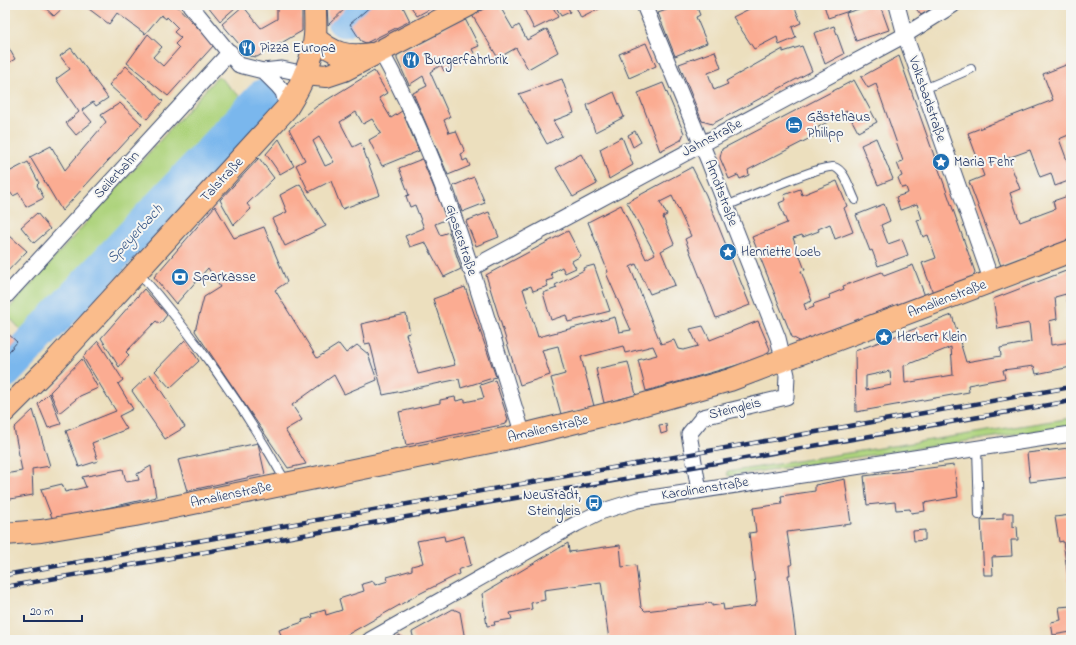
<svg xmlns="http://www.w3.org/2000/svg" width="1076" height="645" viewBox="0 0 1076 645" font-family="'Indie Flower',sans-serif">
<style>
.green{fill:#add37c;stroke:#64816d}
.lines{fill:none;stroke-linecap:round;stroke-linejoin:round}
.river{stroke:#7ab7ed;stroke-width:35}
.building{fill:#fbac92;fill-rule:evenodd}
.lane-casing{stroke:#3a496c;stroke-width:10}
.street-casing{stroke:#3a496c;stroke-width:17}
.primary-casing{stroke:#3a496c;stroke-width:24}
.lane{stroke:#fff;stroke-width:8}
.street{stroke:#fff;stroke-width:15}
.primary{stroke:#fabc8b;stroke-width:22}
.rail-casing{stroke:#1b2f5e;stroke-width:4.5}
.rail{stroke:#f6f6f2;stroke-width:3;stroke-dasharray:9;stroke-linecap:butt}
.labels{text-anchor:middle;dominant-baseline:central;stroke-width:4;stroke-linejoin:round;paint-order:stroke}
.poi-label{font-size:14px;fill:#1b2f5e;stroke:#f6f6f2;text-anchor:start}
.street-label{font-size:14px;fill:#1b2f5e;stroke:#f6f6f2}
.water-label{font-size:15px;font-style:italic;fill:#385889;stroke:#f6f6f2}
</style>
<rect width="100%" height="100%" fill="#f6f6f2"/>
<filter id="ink" filterUnits="userSpaceOnUse"><feTurbulence type="fractalNoise" baseFrequency=".025" numOctaves="2"/><feDisplacementMap in="SourceGraphic" scale="8" xChannelSelector="R" yChannelSelector="G"/><feConvolveMatrix kernelMatrix="1 2 1 2 8 2 1 2 1" color-interpolation-filters="sRGB"/></filter>
<filter id="wash" filterUnits="userSpaceOnUse"><feTurbulence type="fractalNoise" baseFrequency=".012" numOctaves="4" result="noise"/><feDisplacementMap in="SourceGraphic" scale="16" xChannelSelector="R" yChannelSelector="G"/><feGaussianBlur stdDeviation="0.9" result="paint"/><feColorMatrix in="noise" values="0 0 0 0 0 0 0 0 0 0 0 0 0 0 0 0 0 1.4 0 .05"/><feComposite in="paint" operator="in"/></filter>
<g filter="url(#wash)">
<rect width="100%" height="100%" fill="#ecdfbe"/>
<g class="green">
<polygon points="218,76 247,103 28,337 5,313"/>
<polygon points="1071,418 1071,426 728,476 727,472"/>
</g>
<g class="lines">
<g class="river">
<polyline points="344,20 360,5"/>
<polyline points="5,371 264,96"/>
</g>
</g>
<g id="blocks">
<g class="building">
<polygon points="42,5 66,5 54,16"/>
<polygon points="86,5 176,5 214,45 168,96 127,63 148,34 162,47 153,57 163,66 179,48 175,44 181,38 174,32 178,28 167,17 166,19 161,15 145,34 117,13 109,24 85,6"/>
<polygon points="207,5 234,5 236,7 220,21"/>
<polygon points="265,5 302,5 302,31 257,57 249,56 222,24 243,6 261,28 277,19 277,7 265,8"/>
<polygon points="327,5 349,5 328,25"/>
<polygon points="372,5 402,5 410,21 366,43 361,41 350,24"/>
<polygon points="410,5 437,5 417,16"/>
<polygon points="491,5 499,5 513,29 519,25 527,40 547,29 558,52 528,69 516,48 498,58 472,15"/>
<polygon points="522,5 552,5 558,17 534,29"/>
<polygon points="555,5 567,5 570,12 561,16"/>
<polygon points="580,5 605,5 605,6 581,18 576,7"/>
<polygon points="680,5 696,5 700,15 696,17 707,43 675,56 658,13"/>
<polygon points="757,5 794,5 801,23 792,27 796,38 779,45 777,37 754,49 733,17"/>
<polygon points="824,5 847,5 849,11 828,18"/>
<polygon points="871,5 880,5 889,30 856,41 846,13"/>
<polygon points="913,5 938,5 921,15"/>
<polygon points="464,17 479,46 472,49 475,55 444,71 441,65 430,72 450,117 444,120 449,133 456,131 465,152 461,154 463,161 467,159 470,166 448,175 413,93 427,86 423,76 409,85 397,59 397,54"/>
<polygon points="834,26 844,54 825,64 814,33"/>
<polygon points="646,43 656,66 629,78 619,54"/>
<polygon points="7,45 15,59 5,65 5,46"/>
<polygon points="802,46 812,71 712,124 702,121 679,64 715,51 721,68 708,73 714,90 728,84 726,81 783,49 783,52"/>
<polygon points="71,48 108,98 96,106 93,102 82,110 92,122 76,135 66,123 79,112 56,79 70,69 60,56"/>
<polygon points="899,56 975,272 971,280 933,293 922,263 936,258 928,235 923,237 917,220 922,219 917,204 900,210 896,197 908,193 906,187 902,188 898,178 902,176 897,163 903,161 876,84 868,88 861,77"/>
<polygon points="1071,63 1071,134 1059,139 1071,171 1071,180 1055,186 1051,173 1040,177 1030,150 1008,158 1020,189 1010,193 1020,222 1055,209 1053,201 1071,195 1071,239 1001,266 969,182 984,176 968,133 1053,100 1043,74"/>
<polygon points="126,66 163,101 147,119 109,85"/>
<path d="M374,71L387,93L379,98L391,118L402,111L419,151L382,166L369,140L381,133L372,119L363,124L356,112L340,122L353,147L361,143L380,195L342,209L331,181L309,192L296,165L305,160L289,129L317,106ZM319,137L334,162L325,166L313,141Z"/>
<polygon points="562,79 574,113 553,121 562,136 547,144 519,94"/>
<polygon points="854,80 877,122 858,132 847,111 815,129 818,134 748,170 749,175 740,179 738,175 729,179 720,158 722,149"/>
<polygon points="663,83 684,133 681,140 660,151 638,93"/>
<polygon points="614,92 624,117 595,132 587,105"/>
<polygon points="120,103 142,124 62,211 30,157 51,146 65,170 106,122 101,115"/>
<polygon points="635,131 641,142 633,147 628,135"/>
<polygon points="622,137 633,165 609,179 600,149"/>
<polygon points="876,138 893,179 878,185 861,145"/>
<polygon points="279,139 294,166 280,174 266,154"/>
<polygon points="581,154 597,184 573,197 556,168"/>
<polygon points="259,158 274,178 247,204 251,209 234,225 220,200"/>
<polygon points="422,159 447,219 435,224 440,235 449,232 461,269 444,277 425,242 410,247 405,236 424,228 415,205 410,207 406,196 409,195 399,168"/>
<polygon points="28,162 39,183 37,185 44,198 26,207 19,193 13,196 10,192 7,194 5,191 5,185 7,184 5,174"/>
<polygon points="692,167 706,195 750,305 716,318 685,239 691,236 672,196 660,202 667,215 663,217 674,244 661,251 675,285 650,294 636,264 630,267 661,344 674,340 678,349 683,350 698,346 690,329 703,326 710,340 758,321 770,349 766,357 646,391 638,360 657,355 653,346 625,353 623,346 581,357 594,406 561,414 551,378 565,374 558,346 542,350 550,375 520,385 486,275 568,231 581,256 572,261 576,268 565,273 562,267 551,273 553,279 546,281 548,286 533,291 531,286 523,289 538,337 615,317 619,332 631,330 606,273 608,272 588,222 621,205 646,259 655,254 627,202"/>
<polygon points="474,177 485,203 462,212 453,186"/>
<polygon points="837,181 847,206 844,208 853,232 835,239 830,224 818,229 819,231 803,237 802,235 793,238 805,270 801,271 812,301 804,304 806,310 814,307 813,304 830,298 829,295 844,289 843,286 882,272 884,276 913,265 925,296 803,343 792,337 752,237 787,223 779,203 786,200 784,195 800,189 802,195"/>
<polygon points="300,184 326,226 285,246 272,219 287,212 280,195"/>
<polygon points="884,204 890,221 881,225 888,244 902,239 908,255 878,266 872,250 870,251 856,215"/>
<polygon points="215,206 234,238 264,227 287,282 275,290 317,358 339,344 346,353 357,345 368,354 377,380 344,394 334,375 292,405 302,420 285,430 306,464 288,468 195,331 204,297 220,287 208,268 176,304 154,277"/>
<polygon points="489,212 499,237 476,246 466,221"/>
<polygon points="37,213 50,229 34,243 21,227"/>
<polygon points="10,236 27,251 5,274 5,241"/>
<polygon points="594,265 610,311 568,322 566,315 551,320 543,293 557,288 555,285 584,270 583,268"/>
<path d="M1071,269V304L1068,305L1066,294L1055,297L1057,319L1049,321L1051,345L1071,342V367L1036,374L1034,366L1003,370L1005,378L968,385L969,392L856,412L855,351L952,315L966,362L1001,356L1000,348L1031,342L1029,323L998,329L993,299ZM951,347L953,375L905,383L904,366ZM890,371L891,385L866,390V376Z"/>
<polygon points="465,287 496,377 461,388 459,379 383,395 370,343 365,344 361,324 406,314 410,333 406,334 418,374 455,365 433,299"/>
<polygon points="144,289 167,315 160,324 156,321 126,352 129,355 119,367 101,338"/>
<polygon points="5,331 17,342 5,356"/>
<polygon points="185,340 199,361 170,388 155,371"/>
<polygon points="98,341 123,380 118,384 133,409 119,416 127,429 92,443 98,461 79,467 66,431 116,411 83,357"/>
<polygon points="82,359 98,388 80,396 59,413 50,392"/>
<polygon points="628,362 636,395 604,403 596,369"/>
<polygon points="150,374 185,427 165,439 132,391"/>
<polygon points="495,380 508,419 506,424 406,445 399,412 440,403 440,400 455,397 456,401 465,399 465,402 484,398 480,385"/>
<polygon points="49,393 61,424 48,428 38,404"/>
<polygon points="33,410 50,466 32,469 33,495 5,500 5,474 22,471 14,428"/>
<polygon points="666,424 667,432 661,434 659,425"/>
<polygon points="258,443 265,474 187,491 178,460"/>
<polygon points="1069,448 1071,477 1030,482 1027,453"/>
<polygon points="954,465 958,497 924,503 925,511 911,513 910,509 896,510 895,502 867,505 864,476"/>
<polygon points="151,466 156,497 53,520 41,489 62,484 65,492 86,487 82,477 123,469 126,482 139,480 137,474"/>
<polygon points="845,479 851,524 787,532 792,565 789,565 790,575 788,575 796,638 778,640 609,640 601,582 544,590 545,600 531,603 532,609 510,613 512,619 494,622 495,625 487,626 482,594 568,543 569,552 620,545 622,567 636,565 641,607 645,611 712,603 712,606 723,604 724,610 754,606 757,602 749,533 756,532 753,508 782,504 781,496 815,491 815,485"/>
<polygon points="5,513 8,521 5,521"/>
<polygon points="1003,513 1013,513 1013,527 1017,526 1018,540 1011,540 1012,556 992,557 993,575 984,575 981,520 1003,519"/>
<polygon points="1071,515 1071,584 1069,585 1063,541 1059,542 1055,517"/>
<polygon points="925,530 925,540 914,541 913,531"/>
<polygon points="444,536 445,541 464,536 471,565 458,570 459,574 419,594 338,640 283,640 279,630 303,622 302,620 313,617 312,614 325,610 326,615 342,610 339,599 364,591 362,584 373,581 375,585 388,581 387,577 412,570 412,566 423,563 417,541"/>
<polygon points="1071,606 1071,632 1053,635 1051,622 1061,620 1059,607"/>
<polygon points="453,609 460,612 465,640 414,640 412,632"/>
<polygon points="400,635 403,640 391,640"/>
</g>
</g>
</g>
<g filter="url(#ink)">
<use href="#blocks" fill-opacity="0" stroke="#3a496c" stroke-width="1"/>
<g class="lines">
<defs>
<g id="lane">
<polyline points="924,89 971,69"/>
<path d="M726,206C742,200 822,164 834,167C845,170 850,190 855,200"/>
<path d="M137,271C192,333 246,410 286,482"/>
<polyline points="977,448 979,515"/>
</g>
<g id="street">
<polyline points="190,5 239,65 263,71 278,86 283,92 287,107"/>
<polyline points="644,5 709,162 778,338 787,375 786,397 703,417 689,434 699,490"/>
<polyline points="897,5 905,35 992,282"/>
<path d="M381,52C448,172 482,305 523,435"/>
<polyline points="263,71 282,69 305,74"/>
<polyline points="470,269 905,35 953,5"/>
<polyline points="5,297 230,52"/>
<polyline points="370,640 576,524 600,512 638,500 1071,434"/>
</g>
<g id="primary">
<path d="M315,38C332,53 347,58 370,54"/>
<polyline points="305,74 326,76 344,70 469,5"/>
<path d="M5,411L55,361L287,108C300,87 313,61 315,36C316,26 315,15 315,5"/>
<polyline points="5,534 41,531 135,515 523,435 620,411 730,380 1071,251"/>
</g>
</defs>
<use href="#lane" class="lane-casing"/>
<use href="#street" class="street-casing"/>
<use href="#primary" class="primary-casing"/>
<use href="#lane" class="lane"/>
<use href="#street" class="street"/>
<use href="#primary" class="primary"/>
<defs>
<g id="rail">
<polyline points="5,575 1071,387"/>
<path d="M5,587C360,525 715,461 1071,401"/>
</g>
</defs>
<use href="#rail" class="rail-casing"/>
<use href="#rail" class="rail"/>
</g>
</g>
<defs>
<symbol id="restaurant-disc" viewBox="-11 -11 22 22"><circle r="9.5" fill="#1f6fb2" stroke="#f6f6f2"/><path d="M-5-6h1v4h1v-4h1v4h1v-4h1v5L-1.5 .5V6h-2V.5L-5-1ZM5-6V6H3V1.5H1.5Q1.5-4 5-6Z" fill="#fff"/></symbol>
<symbol id="hotel-disc" viewBox="-11 -11 22 22"><circle r="9.5" fill="#1f6fb2" stroke="#f6f6f2"/><path d="M-6-4.5h1.5V1H6V5H4.5V3h-9V5H-6ZM-4 0a1.8 1.8 0 1 1 3.6 0ZM.5 0V-2.5h3Q6-2.5 6 0Z" fill="#fff"/></symbol>
<symbol id="sight-disc" viewBox="-11 -11 22 22"><circle r="9.5" fill="#1f6fb2" stroke="#f6f6f2"/><path d="M0-6L1.8-2.2L6-1.7L2.9 1.2L3.7 5.4L0 3.3L-3.7 5.4L-2.9 1.2L-6-1.7L-1.8-2.2Z" fill="#fff"/></symbol>
<symbol id="bank-disc" viewBox="-11 -11 22 22"><circle r="9.5" fill="#1f6fb2" stroke="#f6f6f2"/><path d="M-6-4H6V4H-6ZM0-2.3a2.3 2.3 0 1 0 0 4.6a2.3 2.3 0 1 0 0-4.6Z" fill="#fff"/></symbol>
<symbol id="bus-disc" viewBox="-11 -11 22 22"><circle r="9.5" fill="#1f6fb2" stroke="#f6f6f2"/><path d="M-5-6H5V4H4V6H2V4H-2V6H-4V4H-5ZM-3.5-4V0h7V-4ZM-3.5 1.2v1.5H-2V1.2ZM2 1.2v1.5H3.5V1.2Z" fill="#fff"/></symbol>
</defs>
<g fill-rule="evenodd">
<use href="#restaurant-disc" x="237" y="38" width="20" height="20"/>
<use href="#restaurant-disc" x="401" y="50" width="20" height="20"/>
<use href="#hotel-disc" x="784" y="115" width="20" height="20"/>
<use href="#sight-disc" x="931" y="152" width="20" height="20"/>
<use href="#sight-disc" x="718" y="242" width="20" height="20"/>
<use href="#bank-disc" x="170" y="267" width="20" height="20"/>
<use href="#sight-disc" x="874" y="327" width="20" height="20"/>
<use href="#bus-disc" x="584" y="493" width="20" height="20"/>
</g>
<g class="labels">
<g class="poi-label">
<text x="260" y="48">Pizza Europa</text>
<text x="424" y="60">Burgerfahrbrik</text>
<text x="807" y="117">Gästehaus<tspan x="807" dy="16">Philipp</tspan></text>
<text x="954" y="162">Maria Fehr</text>
<text x="741" y="252">Henriette Loeb</text>
<text x="193" y="277">Sparkasse</text>
<text x="897" y="337">Herbert Klein</text>
<text x="581" y="495" text-anchor="end">Neustadt,<tspan x="581" dy="16">Steingleis</tspan></text>
</g>
<g class="street-label">
<text transform="translate(927 99) rotate(71)">Volksbadstraße</text>
<text transform="translate(712 138) rotate(-28)">Jahnstraße</text>
<text transform="translate(117 175) rotate(-47)">Seilerbahn</text>
<text transform="translate(222 180) rotate(-47)">Talstraße</text>
<text transform="translate(721 193) rotate(69)">Arndtstraße</text>
<text transform="translate(461 240) rotate(72)">Gipserstraße</text>
<text transform="translate(947 299) rotate(-21)">Amalienstraße</text>
<text transform="translate(735 409) rotate(-14)">Steingleis</text>
<text transform="translate(548 429) rotate(-13)">Amalienstraße</text>
<text transform="translate(705 489) rotate(-9)">Karolinenstraße</text>
<text transform="translate(231 495) rotate(-12)">Amalienstraße</text>
</g>
<g class="water-label">
<text transform="translate(135 234) rotate(-47)">Speyerbach</text>
</g>
</g>
<rect width="1076" height="645" fill="none" stroke="#f6f6f2" stroke-width="20"/>
<path d="M24 615v6h58v-6" fill="none" stroke="#1b2f5e" stroke-width="2"/>
<text x="30" y="615" font-size="12" fill="#1b2f5e" stroke="#f6f6f2" stroke-width="3" paint-order="stroke">20 m</text>
</svg>
